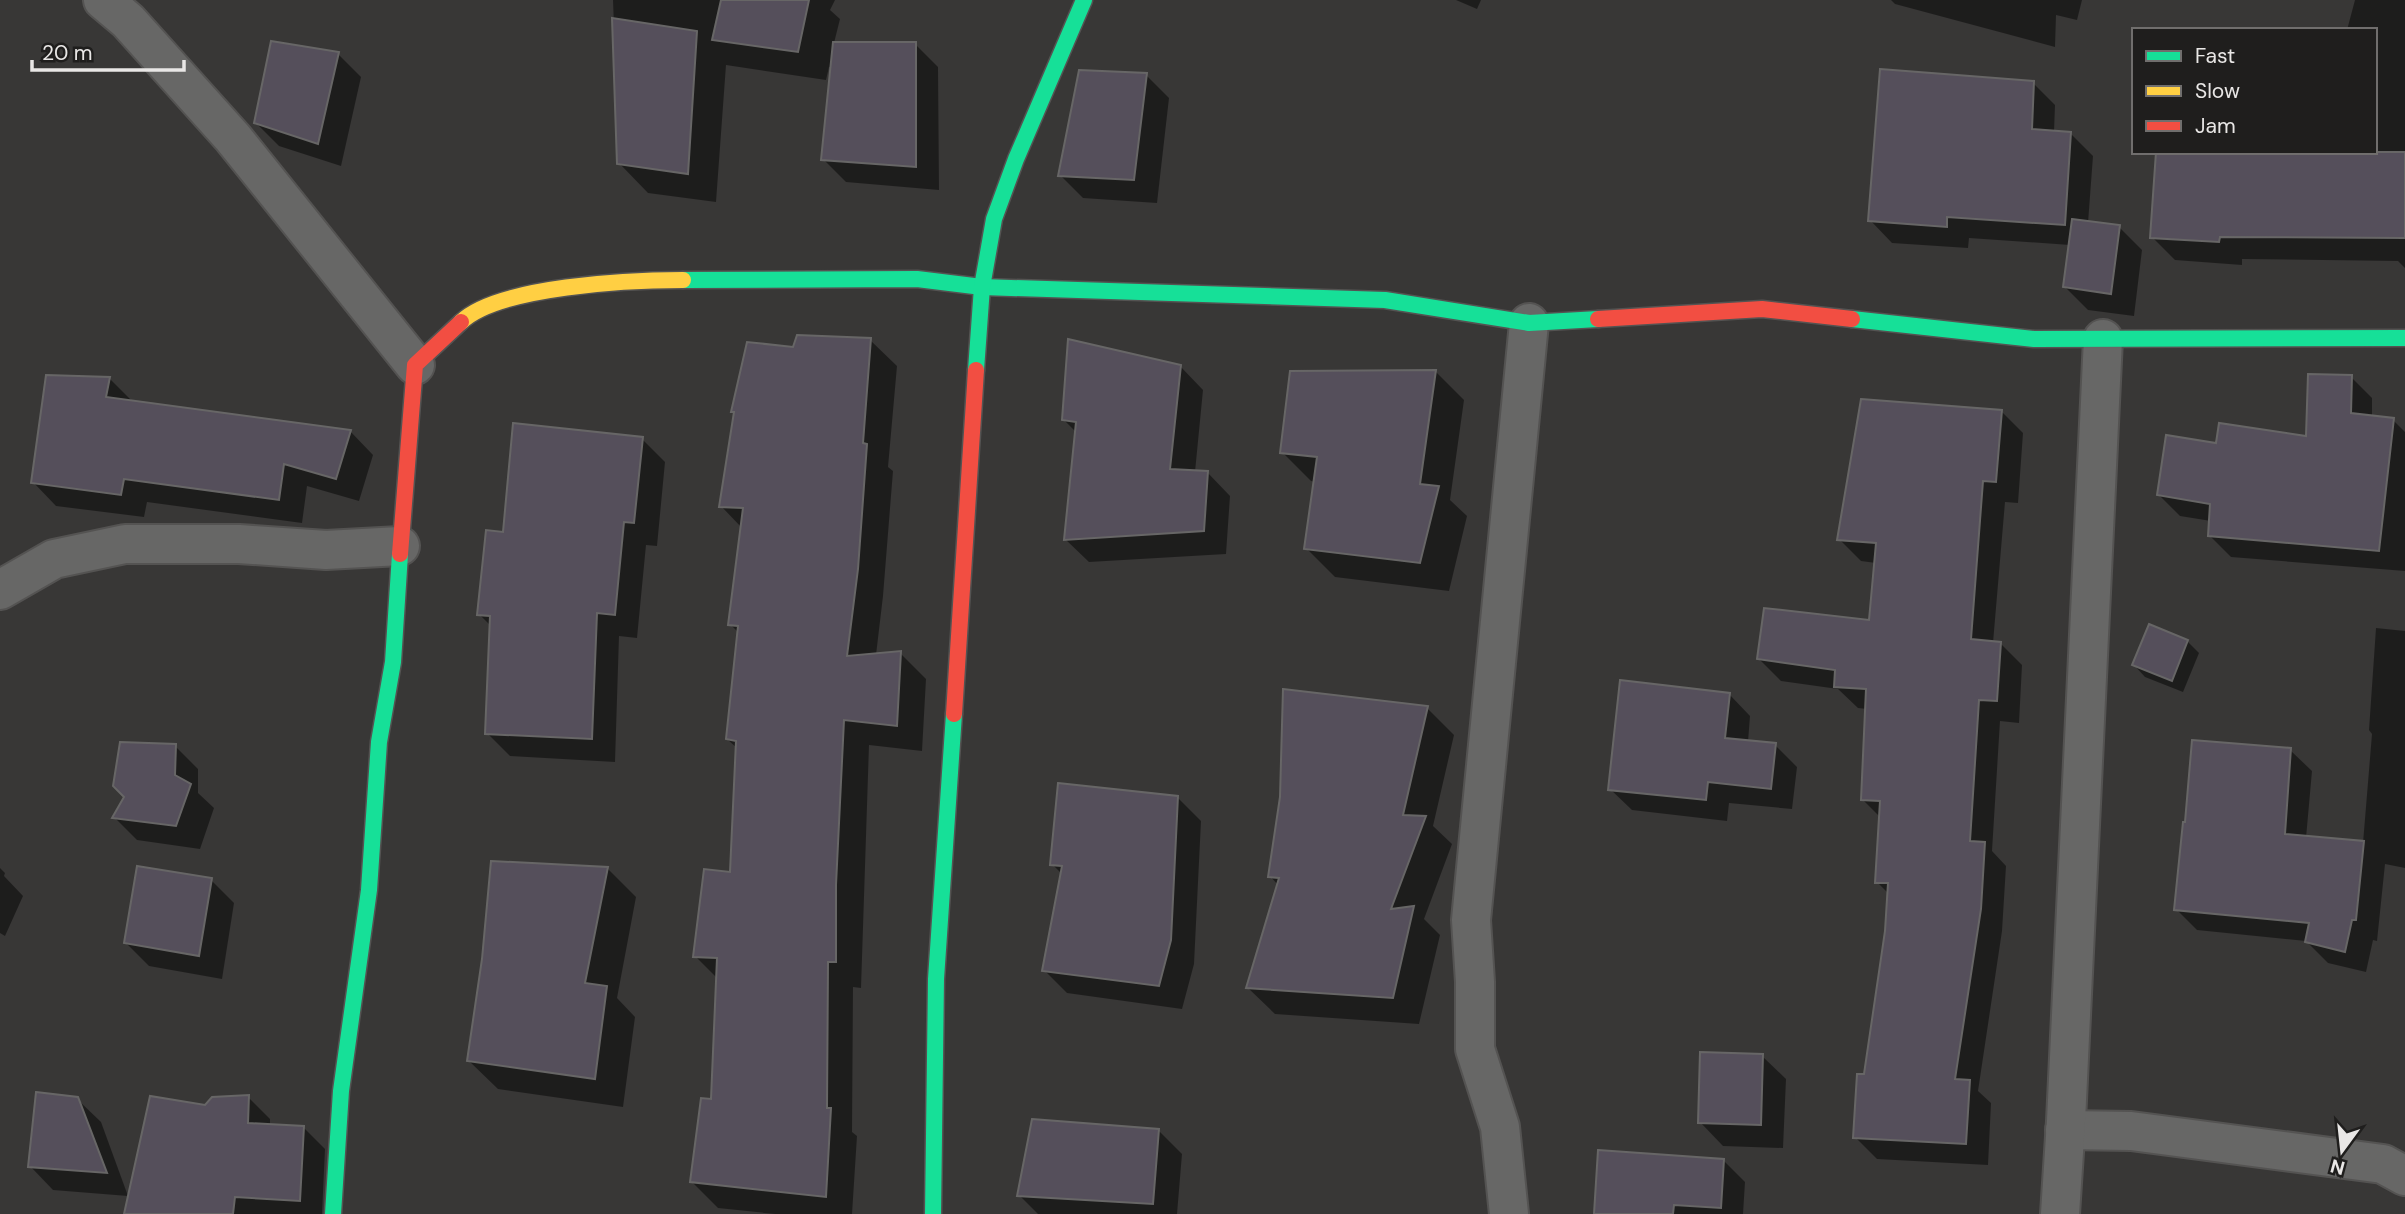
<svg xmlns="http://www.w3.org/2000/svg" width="2405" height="1214" viewBox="0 0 2405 1214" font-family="'DM Sans',sans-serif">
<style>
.shadow{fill:#0007}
.building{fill:#554f5b;stroke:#676666;stroke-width:2}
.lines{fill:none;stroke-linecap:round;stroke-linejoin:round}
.street-casing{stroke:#545352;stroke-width:42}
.fast-casing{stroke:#545352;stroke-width:19}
.slow-casing{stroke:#545352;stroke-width:19}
.jam-casing{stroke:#545352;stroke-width:19}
.street{stroke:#676766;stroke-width:38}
.fast{stroke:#16e098;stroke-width:16}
.slow{stroke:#ffcf43;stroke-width:16}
.jam{stroke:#f24e42;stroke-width:16}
</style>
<rect width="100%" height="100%" fill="#383736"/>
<g class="shadow">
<polygon points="613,0 835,0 830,10 840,19 834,43 915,44 938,67 939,190 846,182 823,159 832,67 829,67 826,80 726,65 716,202 648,193 619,163"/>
<polygon points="1456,0 1481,0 1477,9"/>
<polygon points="1891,0 2082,0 2077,20 2056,15 2055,47 1895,4"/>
<polygon points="2355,0 2405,0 2405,268 2398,261 2242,259 2242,265 2175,260 2152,237 2375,152 2375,30 2347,30"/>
<polygon points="338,54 361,77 341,166 279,146 256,123"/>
<polygon points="1146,75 1169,98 1157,203 1083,198 1060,175"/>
<polygon points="2033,83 2055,105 2054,132 2070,133 2093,156 2088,223 2119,227 2142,250 2134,316 2088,310 2065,287 2070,245 1969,238 1968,248 1892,243 1870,220"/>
<polygon points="870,340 897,366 888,467 893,471 883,596 876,655 900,653 926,679 922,751 869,745 861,988 853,987 852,1132 857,1136 852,1214 775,1214 718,1208 692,1182 712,1100 718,979 695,956 731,874 738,749 727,739 739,633 730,624 742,528 721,506 735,414 733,412 795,349"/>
<polygon points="1180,366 1203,390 1195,472 1207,472 1230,496 1226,554 1089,562 1065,539 1077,433 1064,420"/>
<polygon points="1436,372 1464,400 1450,500 1467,516 1449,591 1335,577 1306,548 1316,482 1311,481 1282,452"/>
<polygon points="2351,377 2372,398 2372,418 2393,420 2405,432 2405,571 2231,557 2210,536 2211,521 2180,516 2159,495 2218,445 2307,438"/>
<polygon points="110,379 133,402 350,431 373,455 359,501 307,486 302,523 147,502 144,517 56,506 33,482"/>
<polygon points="2001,411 2023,433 2018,503 2005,502 1993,643 2000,643 2022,665 2019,723 2000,721 1992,851 2006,866 2002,931 1978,1091 1991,1103 1988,1165 1877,1159 1855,1137 1887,931 1889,894 1877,882 1881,818 1862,799 1867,709 1858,708 1838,689 1781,681 1759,659 1871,622 1876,563 1861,561 1839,539"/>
<polygon points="642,439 665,462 657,546 646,545 637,638 619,636 615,762 510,756 487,733 491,626 479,614"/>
<polygon points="2376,628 2405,631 2405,868 2385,864 2377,941 2373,940 2366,972 2328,963 2306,941 2197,930 2176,909 2290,750 2312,771 2306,838 2363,843 2372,734 2369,730"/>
<polygon points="2187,641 2199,653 2183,692 2145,677 2134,665"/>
<polygon points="1729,694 1750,716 1748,742 1775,745 1797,767 1792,809 1729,803 1727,821 1632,810 1610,789"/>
<polygon points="1427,708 1454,735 1433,826 1452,844 1424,919 1440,935 1419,1024 1275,1014 1248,988 1278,885 1270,876"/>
<polygon points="175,746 198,769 198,793 214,808 200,849 137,840 114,817"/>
<polygon points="1177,797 1201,821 1194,964 1182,1009 1067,993 1044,970 1062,874 1052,864"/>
<polygon points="0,868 5,873 4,876 23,896 5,936 0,933"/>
<polygon points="607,868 636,897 617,998 635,1017 623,1107 498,1089 469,1061"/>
<polygon points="211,880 234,903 222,979 149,966 126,943"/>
<polygon points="1762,1056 1786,1079 1783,1148 1723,1146 1700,1122"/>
<polygon points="248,1097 270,1119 270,1126 303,1127 325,1149 322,1214 126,1214 206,1107"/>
<polygon points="77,1099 101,1122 128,1196 53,1190 30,1166"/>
<polygon points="1158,1130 1182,1154 1177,1214 1038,1214 1019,1195"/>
<polygon points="1723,1160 1745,1182 1743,1214 1596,1214"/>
</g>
<g class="building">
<polygon points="721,0 809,0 798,52 712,40"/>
<polygon points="612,18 697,31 688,174 617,164"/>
<polygon points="271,41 339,52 318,144 254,123"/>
<polygon points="833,42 916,42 916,167 821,160"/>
<polygon points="1880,69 2034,81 2032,129 2071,132 2065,225 1947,217 1947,227 1868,221"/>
<polygon points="1079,70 1147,73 1134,180 1058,176"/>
<polygon points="2156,152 2405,152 2405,238 2220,237 2219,242 2150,238"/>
<polygon points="2072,219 2120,225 2111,294 2063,287"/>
<polygon points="797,335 871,338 863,443 867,444 858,569 847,656 901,651 897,726 844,720 836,885 836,962 828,962 827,1108 831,1108 826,1197 690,1182 701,1098 711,1099 717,958 693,957 704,869 730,872 736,741 726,739 738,626 728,625 743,508 719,507 734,412 731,412 747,342 793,347"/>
<polygon points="1068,339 1181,365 1170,469 1208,471 1204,531 1064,540 1076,422 1062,420"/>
<polygon points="1436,370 1420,484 1439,486 1420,563 1304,549 1317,457 1280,453 1290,371"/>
<polygon points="2308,374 2352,375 2351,413 2394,418 2379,551 2208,536 2210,504 2157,495 2166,435 2216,443 2219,423 2306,436"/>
<polygon points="46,375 110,377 106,397 351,430 336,479 284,464 279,500 124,479 121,495 31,483"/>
<polygon points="1861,399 2002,410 1996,482 1983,481 1971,639 2001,642 1997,701 1979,700 1970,841 1985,842 1981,909 1955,1079 1970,1080 1966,1144 1853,1138 1857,1074 1864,1074 1885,931 1888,883 1875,883 1880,801 1861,800 1866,689 1834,687 1835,670 1757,659 1764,608 1869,620 1876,543 1837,540"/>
<polygon points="513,423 643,437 634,523 624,522 615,615 597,613 592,739 485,734 490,616 477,615 486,530 503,532"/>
<polygon points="2149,624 2188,640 2172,681 2132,665"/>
<polygon points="1620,680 1730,693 1725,738 1776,743 1771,789 1708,782 1706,800 1608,790"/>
<polygon points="1283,689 1428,706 1403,815 1426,816 1391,909 1414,906 1393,998 1246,988 1279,878 1268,877 1280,797"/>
<polygon points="2192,740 2291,748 2285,834 2364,841 2356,920 2352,920 2345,952 2305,942 2309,923 2174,910 2183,822 2185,822"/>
<polygon points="120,742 176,744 175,775 191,784 176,826 112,818 124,797 113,786"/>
<polygon points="1058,783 1178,796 1171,940 1159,986 1042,971 1062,866 1050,865"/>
<polygon points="491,861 608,867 585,983 607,986 595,1079 467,1061 482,959"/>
<polygon points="137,866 212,878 199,956 124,943"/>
<polygon points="1700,1052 1763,1054 1761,1125 1698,1123"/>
<polygon points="36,1092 78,1097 107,1173 28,1167"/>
<polygon points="249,1095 248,1123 304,1126 300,1201 235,1197 233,1214 124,1214 150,1096 205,1105 212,1097"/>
<polygon points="1032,1119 1159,1129 1153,1204 1017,1196"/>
<polygon points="1598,1150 1724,1159 1721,1208 1674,1205 1673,1214 1594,1214"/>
</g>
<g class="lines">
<defs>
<g id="street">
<polyline points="103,0 128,21 233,138 415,365"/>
<polyline points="0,590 54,559 125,544 239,544 326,550 400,546"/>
<polyline points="2065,1130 2131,1131 2383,1164 2405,1176"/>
<polyline points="1509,1214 1500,1127 1475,1049 1475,982 1471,920 1529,323"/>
<polyline points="2060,1214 2066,1121 2103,339"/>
</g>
<g id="fast">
<polyline points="683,280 917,279 982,287 1385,300 1529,323 1598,319"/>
<polyline points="1852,319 2034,339 2405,338"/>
<polyline points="976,370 982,287 994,219 1016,159 1084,0"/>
<polyline points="333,1214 341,1091 369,890 379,742 393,662 400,554"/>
<polyline points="933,1214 936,979 954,714"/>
</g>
<path id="slow" d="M461,322C498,286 631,280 683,280"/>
<g id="jam">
<polyline points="1598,319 1762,309 1852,319"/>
<polyline points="400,554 415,365 461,322"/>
<polyline points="954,714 976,370"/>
</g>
</defs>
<use href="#street" class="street-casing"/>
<use href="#fast" class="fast-casing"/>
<use href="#slow" class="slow-casing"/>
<use href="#jam" class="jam-casing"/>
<use href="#street" class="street"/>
<use href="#fast" class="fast"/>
<use href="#slow" class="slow"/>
<use href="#jam" class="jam"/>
</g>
<rect x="2132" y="28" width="245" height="126" fill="#1f1e1d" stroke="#706e6d" stroke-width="2"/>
<rect x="2146" y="51" width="35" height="10" fill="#16e098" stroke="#706e6d" stroke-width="2"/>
<text x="2195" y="63" font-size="21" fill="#e9e7e6">Fast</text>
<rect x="2146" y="86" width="35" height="10" fill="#ffcf43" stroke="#706e6d" stroke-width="2"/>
<text x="2195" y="98" font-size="21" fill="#e9e7e6">Slow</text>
<rect x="2146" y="121" width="35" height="10" fill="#f24e42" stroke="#706e6d" stroke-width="2"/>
<text x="2195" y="133" font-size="21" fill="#e9e7e6">Jam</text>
<g transform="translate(2342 1151) rotate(195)" stroke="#1f1e1d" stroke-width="5" paint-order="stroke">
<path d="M0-5L12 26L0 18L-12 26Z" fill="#e9e7e6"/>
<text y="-10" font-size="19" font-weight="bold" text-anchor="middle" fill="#e9e7e6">N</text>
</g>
<path d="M32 60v10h152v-10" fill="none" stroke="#e9e7e6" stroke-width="3.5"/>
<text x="42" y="60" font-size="21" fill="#e9e7e6" stroke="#1f1e1d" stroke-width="5" paint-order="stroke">20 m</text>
</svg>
